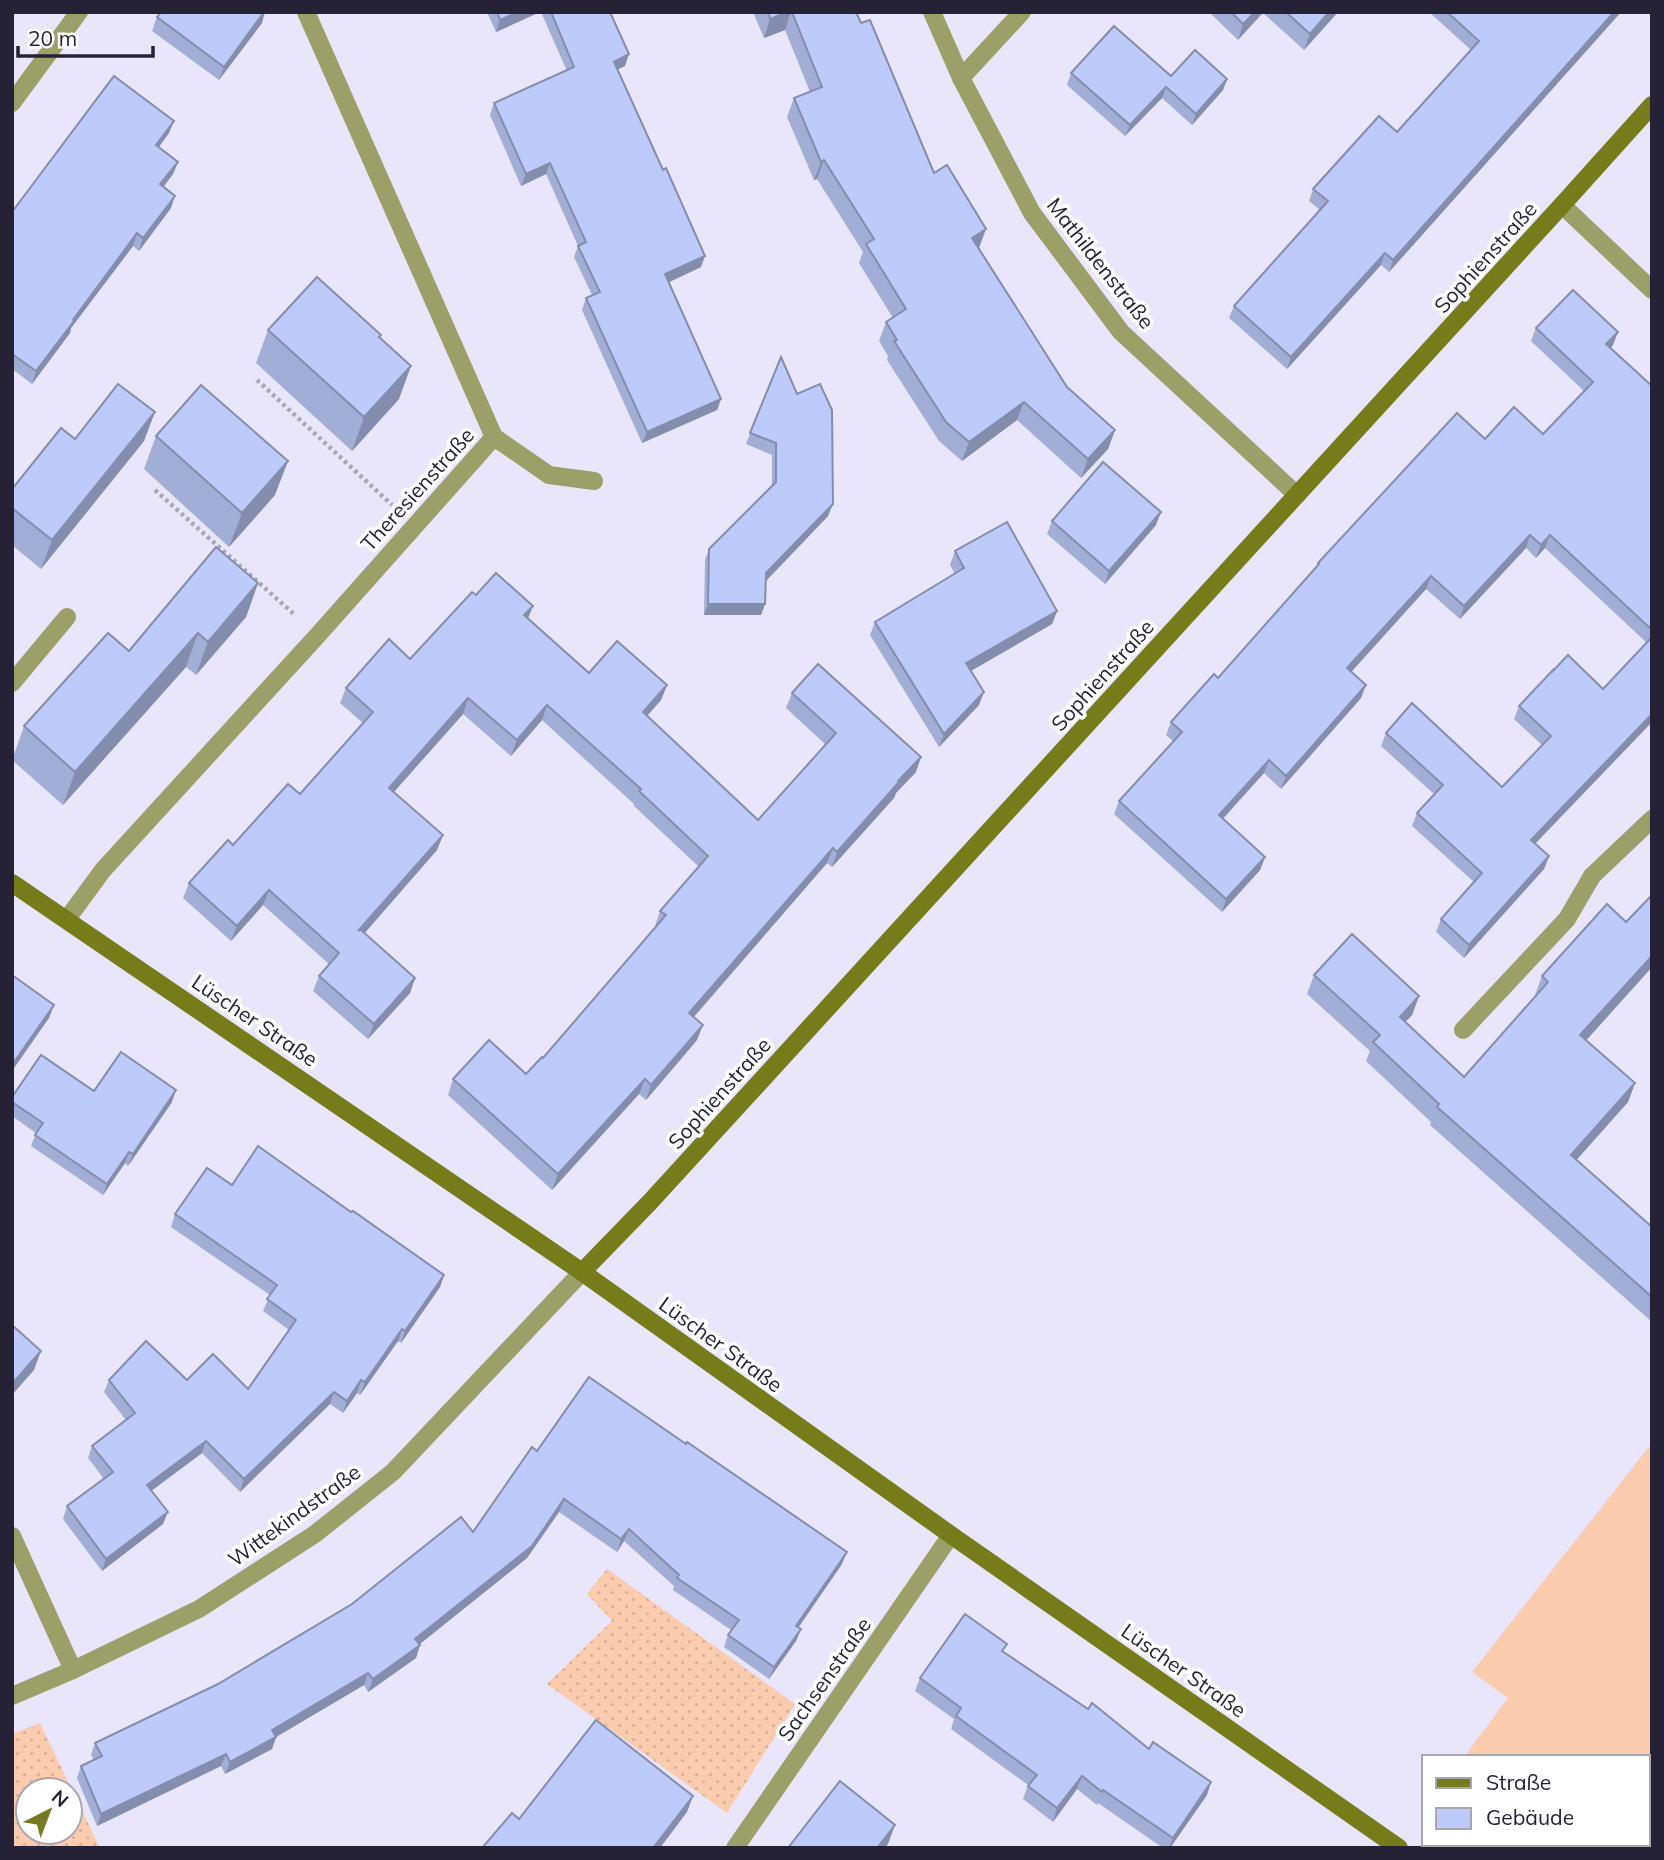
<svg xmlns="http://www.w3.org/2000/svg" width="1664" height="1860" viewBox="0 0 1664 1860" font-family="Mulish,sans-serif">
<style>
.grass{fill:url(#grass-dots);fill-rule:evenodd}
.garden{fill:#fbcbae}
.lines{fill:none;stroke-linecap:round;stroke-linejoin:round}
.path{stroke:#a9a5ba;stroke-width:4.5;stroke-dasharray:3.5 3.5;stroke-linecap:butt}
.lane{stroke:#9ba068;stroke-width:18}
.street{stroke:#9ba068;stroke-width:18}
.secondary{stroke:#767c1a;stroke-width:18}
.wall{fill:#a3aed6}
.shaded-wall{fill:#858dae}
.building{fill:#becaf9;stroke:#858dae;stroke-width:2}
.labels{text-anchor:middle;dominant-baseline:central;stroke-width:7;stroke-linejoin:round;paint-order:stroke}
.street-label{font-size:21px;fill:#262236;stroke:#fff}
</style>
<defs>
<pattern id="grass-dots" width="8" height="8" patternUnits="userSpaceOnUse" patternTransform="scale(1.75)"><rect width="8" height="8" fill="#fbcbae"/><path d="M2 2h.1M6 6h.1" fill="none" stroke="#d7ae96" stroke-width="1.8" stroke-linecap="round"/></pattern>
</defs>
<rect width="100%" height="100%" fill="#e9e5fb"/>
<g class="grass">
<polygon points="607,1569 795,1704 727,1813 547,1684 612,1621 587,1594"/>
<path d="M40,1723L100,1848H12V1734ZM28,1790H70V1832H28Z"/>
</g>
<polygon class="garden" points="1652,1443 1652,1848 1482,1848 1477,1844 1648,1844 1648,1757 1464,1757 1508,1698 1472,1672"/>
<g class="lines">
<g class="path">
<polyline points="257,380 392,505"/>
<polyline points="155,490 295,615"/>
</g>
<g class="lane">
<polyline points="494,437 549,475 594,481"/>
<polyline points="12,683 67,617"/>
<polyline points="1463,1030 1567,919 1592,876"/>
</g>
<g class="street">
<polyline points="932,12 961,78 1032,213 1121,332 1297,495"/>
<polyline points="961,78 1022,12"/>
<polyline points="12,103 79,12"/>
<polyline points="1562,205 1652,290"/>
<polyline points="1592,876 1652,819"/>
<polyline points="67,919 103,870 317,636 494,437 306,12"/>
<polyline points="12,1536 73,1670"/>
<polyline points="12,1696 73,1670 199,1609 315,1534 393,1472 582,1272"/>
<polyline points="735,1848 951,1535"/>
</g>
<g class="secondary">
<polyline points="12,883 582,1272 951,1535 1399,1848"/>
<polyline points="582,1272 650,1202 1562,205 1652,105"/>
</g>
</g>
<g class="wall">
<polygon points="487,12 540,12 496,32"/>
<polygon points="541,12 610,12 625,66 617,70 701,267 669,282 721,399 717,410 642,443 582,310 586,298 592,295 574,257 578,246 546,174 521,186 490,115 494,103 567,71"/>
<polygon points="753,12 856,12 934,173 979,248 1067,387 1115,430 1108,449 1081,478 1017,420 962,461 939,441 887,360 888,356 879,341 886,322 893,318 859,263 863,252 817,179 814,180 787,117 794,98 810,92 785,30 764,38"/>
<polygon points="1209,12 1338,12 1304,50 1263,13 1238,40"/>
<polygon points="1429,12 1621,12 1389,272 1381,265 1287,369 1229,318 1234,306 1320,210 1309,201 1313,189 1397,132 1471,50"/>
<polygon points="157,17 262,23 219,80 152,31"/>
<polygon points="1071,73 1171,76 1227,79 1223,90 1192,125 1162,98 1125,136 1067,85"/>
<polygon points="169,133 159,147 178,162 173,174 163,187 171,208 139,251 133,246 71,328 70,333 32,384 12,369 12,212"/>
<polygon points="1536,328 1613,345 1611,348 1652,386 1652,722 1535,844 1549,856 1544,869 1464,958 1436,932 1441,919 1474,882 1412,826 1417,813 1434,794 1381,746 1386,733 1502,787 1542,745 1514,719 1519,706 1553,671 1603,689 1646,642 1545,548 1536,558 1526,548 1460,619 1426,589 1351,672 1361,698 1281,789 1264,773 1223,819 1265,857 1260,870 1222,912 1114,814 1119,801 1173,741 1166,735 1171,722 1218,678 1316,567 1318,563 1485,439 1543,434 1584,391 1531,341"/>
<polygon points="268,330 381,335 380,338 399,399 352,451 256,363"/>
<polygon points="781,357 828,516 766,581 765,604 761,615 704,615 705,560 709,549 772,486 772,455 746,444"/>
<polygon points="156,436 275,495 229,547 144,469"/>
<polygon points="75,439 144,441 41,569 12,545 12,489"/>
<polygon points="1052,521 1156,525 1105,584 1047,534"/>
<polygon points="955,551 1057,611 1052,624 971,671 979,705 939,747 870,635 875,622 955,574 950,565"/>
<polygon points="258,583 246,617 196,675 186,667 63,805 12,760 24,726 129,651"/>
<polygon points="476,595 528,618 589,673 667,685 661,700 647,716 758,820 826,745 786,708 792,693 916,772 896,793 894,798 832,867 827,863 694,1017 697,1040 646,1100 639,1094 552,1190 448,1095 453,1079 526,1074 543,1058 656,927 655,926 660,911 699,867 634,806 634,804 542,720 511,756 463,714 394,792 443,835 437,850 365,933 415,978 410,993 368,1039 313,991 319,976 329,964 263,905 231,941 183,898 189,883 233,845 300,794 363,723 340,703 346,688 410,659"/>
<polygon points="1652,895 1652,967 1586,1040 1635,1083 1628,1102 1576,1160 1652,1227 1652,1322 1430,1125 1431,1122 1366,1061 1370,1051 1307,994 1314,975 1419,996 1412,1015 1405,1022 1464,1077 1536,996 1535,995 1542,976 1626,922"/>
<polygon points="12,1097 172,1102 128,1166 125,1163 103,1195 31,1146 36,1133 12,1116"/>
<polygon points="232,1185 351,1212 444,1275 440,1287 401,1343 398,1341 360,1395 357,1393 343,1413 330,1404 240,1492 202,1453 151,1491 163,1524 102,1571 63,1519 67,1506 104,1479 88,1458 92,1446 126,1420 104,1392 109,1380 187,1380 248,1389 289,1330 263,1311 270,1295 171,1227 175,1214"/>
<polygon points="537,1451 842,1564 798,1628 801,1629 796,1641 769,1679 724,1647 728,1635 731,1630 673,1590 674,1586 624,1541 617,1552 559,1512 527,1558 419,1644 420,1645 416,1658 368,1692 364,1685 276,1737 272,1749 225,1774 221,1766 97,1826 77,1778 81,1766 94,1760 91,1755 95,1743 218,1684 473,1532"/>
<polygon points="1004,1652 1207,1795 1170,1848 1163,1848 1098,1803 1097,1805 1077,1789 1053,1822 1023,1799 1028,1785 951,1729 954,1719 915,1691 920,1678"/>
</g>
<g class="shaded-wall">
<polygon points="264,12 265,12 262,23 219,80 224,67"/>
<polygon points="518,12 540,12 496,32 500,20"/>
<polygon points="788,12 791,12 785,30 764,38 770,19"/>
<polygon points="1255,12 1263,12 1238,40 1243,24"/>
<polygon points="1329,12 1338,12 1304,50 1310,34"/>
<polygon points="1614,12 1621,12 1389,272 1393,260"/>
<polygon points="629,54 625,66 609,73 614,62"/>
<polygon points="1227,79 1223,90 1192,125 1196,114"/>
<polygon points="1166,87 1162,98 1125,136 1130,125"/>
<polygon points="174,121 169,133 151,157 156,145"/>
<polygon points="824,160 817,179 814,180 821,162"/>
<polygon points="178,162 173,174 156,197 160,184"/>
<polygon points="550,163 546,174 521,186 526,174"/>
<polygon points="175,196 171,208 139,251 143,238"/>
<polygon points="986,229 979,248 966,256 972,238"/>
<polygon points="137,233 133,246 71,328 70,333 32,384 36,371 73,320"/>
<polygon points="1385,253 1381,265 1287,369 1291,357"/>
<polygon points="705,256 701,267 661,286 665,274"/>
<polygon points="1618,332 1613,345 1602,357 1606,344"/>
<polygon points="411,366 399,399 352,451 364,417"/>
<polygon points="721,399 717,410 642,443 647,432"/>
<polygon points="1024,402 1017,420 962,461 969,442"/>
<polygon points="155,412 144,441 41,569 52,540"/>
<polygon points="1115,430 1108,449 1081,478 1088,459"/>
<polygon points="288,461 275,495 229,547 242,513"/>
<polygon points="833,504 828,516 762,585 766,573"/>
<polygon points="1161,512 1156,525 1105,584 1109,571"/>
<polygon points="1530,535 1526,548 1460,619 1464,606"/>
<polygon points="1550,535 1545,548 1536,558 1541,545"/>
<polygon points="1431,576 1426,589 1343,681 1347,668"/>
<polygon points="258,583 246,617 196,675 208,642"/>
<polygon points="708,604 765,604 761,615 704,615"/>
<polygon points="533,606 527,621 524,615"/>
<polygon points="1057,611 1052,624 962,676 966,663"/>
<polygon points="198,633 186,667 63,805 75,772"/>
<polygon points="667,685 661,700 637,727 643,712"/>
<polygon points="1366,685 1361,698 1281,789 1286,776"/>
<polygon points="984,692 979,705 939,747 944,734"/>
<polygon points="468,698 463,714 384,803 389,788"/>
<polygon points="547,705 542,720 511,756 517,740"/>
<polygon points="1652,714 1652,722 1526,853 1531,840"/>
<polygon points="921,757 916,772 896,793 894,798 832,867 837,852 898,781"/>
<polygon points="1269,760 1264,773 1214,828 1219,815"/>
<polygon points="443,835 437,850 353,946 358,931"/>
<polygon points="833,848 827,863 684,1028 689,1013"/>
<polygon points="1549,856 1544,869 1464,958 1469,945"/>
<polygon points="1265,857 1260,870 1222,912 1226,899"/>
<polygon points="269,890 263,905 231,941 237,926"/>
<polygon points="1652,956 1652,967 1574,1054 1580,1035"/>
<polygon points="415,978 410,993 368,1039 374,1024"/>
<polygon points="1419,996 1412,1015 1393,1035 1400,1017"/>
<polygon points="54,1005 49,1018 12,1071 12,1065"/>
<polygon points="703,1025 697,1040 646,1100 651,1085"/>
<polygon points="645,1079 639,1094 552,1190 558,1174"/>
<polygon points="1635,1083 1628,1102 1564,1174 1571,1155"/>
<polygon points="176,1090 172,1102 128,1166 133,1154"/>
<polygon points="129,1152 125,1163 103,1195 107,1184"/>
<polygon points="444,1275 440,1287 401,1343 405,1331"/>
<polygon points="402,1329 398,1341 360,1395 365,1382"/>
<polygon points="41,1351 34,1370 12,1395 12,1384"/>
<polygon points="361,1380 357,1393 343,1413 347,1401"/>
<polygon points="334,1392 330,1404 240,1492 244,1479"/>
<polygon points="206,1441 202,1453 143,1497 147,1485"/>
<polygon points="564,1499 559,1512 527,1558 410,1652 415,1639"/>
<polygon points="168,1512 163,1524 102,1571 106,1559"/>
<polygon points="629,1529 624,1541 617,1552 621,1539"/>
<polygon points="847,1552 842,1564 791,1638 796,1626"/>
<polygon points="801,1629 796,1641 769,1679 774,1667"/>
<polygon points="420,1645 416,1658 368,1692 373,1679"/>
<polygon points="368,1673 364,1685 276,1737 272,1749 225,1774 230,1762 272,1730"/>
<polygon points="226,1754 221,1766 97,1826 101,1814"/>
<polygon points="1082,1776 1077,1789 1053,1822 1057,1808"/>
<polygon points="1211,1782 1207,1795 1170,1848 1169,1848 1173,1838"/>
<polygon points="693,1796 687,1812 660,1848 653,1848"/>
<polygon points="895,1825 888,1844 885,1848 877,1848"/>
</g>
<g class="building">
<polygon points="161,12 264,12 224,67 157,17"/>
<polygon points="497,12 518,12 500,20"/>
<polygon points="551,12 610,12 629,54 614,62 663,170 666,168 705,256 665,274 721,399 647,432 586,298 600,292 578,246 586,242 550,163 526,174 494,103 574,67"/>
<polygon points="768,12 788,12 770,19"/>
<polygon points="792,12 856,12 861,23 870,20 934,173 947,165 986,229 972,238 1067,387 1115,430 1088,459 1024,402 969,442 946,422 894,341 897,340 886,322 906,309 866,244 874,239 824,160 821,162 794,98 822,87"/>
<polygon points="1231,12 1255,12 1243,24"/>
<polygon points="1286,12 1329,12 1310,34"/>
<polygon points="1447,12 1614,12 1393,260 1385,253 1291,357 1234,306 1328,201 1313,189 1379,116 1397,132 1479,41"/>
<polygon points="1114,26 1171,76 1195,50 1227,79 1196,114 1166,87 1130,125 1071,73"/>
<polygon points="114,76 174,121 156,145 178,162 160,184 175,196 143,238 137,233 73,320 74,321 36,371 12,354 12,212"/>
<polygon points="317,277 381,335 379,337 411,366 364,417 268,330"/>
<polygon points="1573,290 1618,332 1606,344 1652,386 1652,630 1550,535 1541,545 1530,535 1464,606 1431,576 1347,668 1366,685 1286,776 1269,760 1219,815 1265,857 1226,899 1119,801 1182,732 1171,722 1214,674 1218,678 1319,564 1318,563 1457,413 1485,439 1514,407 1543,434 1593,382 1536,328"/>
<polygon points="781,357 797,394 820,384 832,410 833,504 766,573 765,604 708,604 709,549 776,482 776,443 750,433"/>
<polygon points="118,384 155,412 52,540 12,508 12,489 61,428 75,439"/>
<polygon points="201,385 288,461 242,513 156,436"/>
<polygon points="1103,462 1161,512 1109,571 1052,521"/>
<polygon points="1007,522 1057,611 966,663 984,692 944,734 875,622 964,568 955,551"/>
<polygon points="216,547 258,583 208,642 198,633 75,772 24,726 108,633 129,651"/>
<polygon points="496,573 533,606 524,615 589,673 617,641 667,685 643,712 758,820 836,733 792,693 818,664 921,757 898,781 899,782 837,852 833,848 689,1013 703,1025 651,1085 645,1079 558,1174 453,1079 489,1040 526,1074 542,1057 543,1058 666,915 660,911 708,856 639,791 641,789 547,705 517,740 468,698 389,788 443,835 358,931 360,929 415,978 374,1024 319,976 339,953 269,890 237,926 189,883 228,840 233,845 288,784 300,794 373,712 346,688 389,639 410,659 472,592 476,595"/>
<polygon points="1652,637 1652,714 1531,840 1549,856 1469,945 1441,919 1482,873 1417,813 1443,785 1386,733 1412,703 1502,787 1551,736 1519,706 1553,670 1553,671 1568,655 1603,689"/>
<polygon points="1652,895 1652,956 1580,1035 1635,1083 1571,1155 1652,1227 1652,1297 1437,1107 1439,1104 1373,1042 1380,1035 1314,975 1352,934 1419,996 1400,1017 1464,1077 1548,982 1542,976 1607,904 1626,922"/>
<polygon points="12,975 54,1005 12,1065"/>
<polygon points="121,1052 176,1090 133,1154 129,1152 107,1184 35,1135 43,1123 12,1102 12,1097 41,1055 94,1091"/>
<polygon points="258,1146 351,1212 353,1211 444,1275 405,1331 402,1329 365,1382 361,1380 347,1401 334,1392 244,1479 206,1441 147,1485 168,1512 106,1559 67,1506 113,1472 92,1446 135,1413 109,1380 146,1341 187,1380 213,1354 248,1389 296,1320 267,1299 277,1285 175,1214 207,1168 232,1185"/>
<polygon points="12,1325 41,1351 12,1384"/>
<polygon points="589,1377 686,1444 687,1442 847,1552 796,1626 801,1629 774,1667 728,1635 739,1620 677,1578 679,1575 629,1529 621,1539 564,1499 532,1546 415,1639 420,1645 373,1679 368,1673 272,1730 276,1737 230,1762 226,1754 101,1814 81,1766 102,1756 95,1743 218,1684 352,1604 461,1517 473,1532 532,1447 537,1451"/>
<polygon points="965,1614 1007,1644 1002,1651 1088,1709 1092,1703 1149,1749 1153,1742 1211,1782 1173,1838 1103,1790 1102,1792 1082,1776 1057,1808 1028,1786 1037,1775 956,1716 961,1708 920,1678"/>
<polygon points="596,1720 693,1796 653,1848 482,1848 512,1813 519,1819"/>
<polygon points="840,1781 895,1825 877,1848 788,1848"/>
</g>
<g class="labels">
<g class="street-label">
<text transform="translate(1485 257) rotate(-48)">Sophienstraße</text>
<text transform="translate(1101 263) rotate(52)">Mathildenstraße</text>
<text transform="translate(417 489) rotate(-48)">Theresienstraße</text>
<text transform="translate(1102 675) rotate(-48)">Sophienstraße</text>
<text transform="translate(255 1020) rotate(34)">Lüscher Straße</text>
<text transform="translate(719 1093) rotate(-48)">Sophienstraße</text>
<text transform="translate(721 1344) rotate(36)">Lüscher Straße</text>
<text transform="translate(294 1515) rotate(-36)">Wittekindstraße</text>
<text transform="translate(1184 1670) rotate(35)">Lüscher Straße</text>
<text transform="translate(824 1679) rotate(-55)">Sachsenstraße</text>
</g>
</g>
<rect width="1664" height="1860" fill="none" stroke="#262236" stroke-width="28"/>
<rect x="1422" y="1755" width="228" height="91" fill="#ffffff" stroke="#a8a7af" stroke-width="2"/>
<rect x="1436" y="1778" width="35" height="10" fill="#767c1a" stroke="#a8a7af" stroke-width="2"/>
<text x="1486" y="1790" font-size="21" fill="#262236">Straße</text>
<rect x="1436" y="1808" width="35" height="21" fill="#becaf9" stroke="#a8a7af" stroke-width="2"/>
<text x="1486" y="1825" font-size="21" fill="#262236">Gebäude</text>
<g transform="translate(49 1811) rotate(42)"><circle r="33" fill="#ffffff" stroke="#a8a7af" stroke-width="2"/>
<path d="M0-5L12 26L0 18L-12 26Z" fill="#747922"/>
<text y="-10" font-size="19" font-weight="bold" text-anchor="middle" fill="#262236">N</text>
</g>
<path d="M18 46v10h135v-10" fill="none" stroke="#262236" stroke-width="3.5"/>
<text x="28" y="46" font-size="21" fill="#262236" stroke="#ffffff" stroke-width="5" paint-order="stroke">20 m</text>
</svg>
